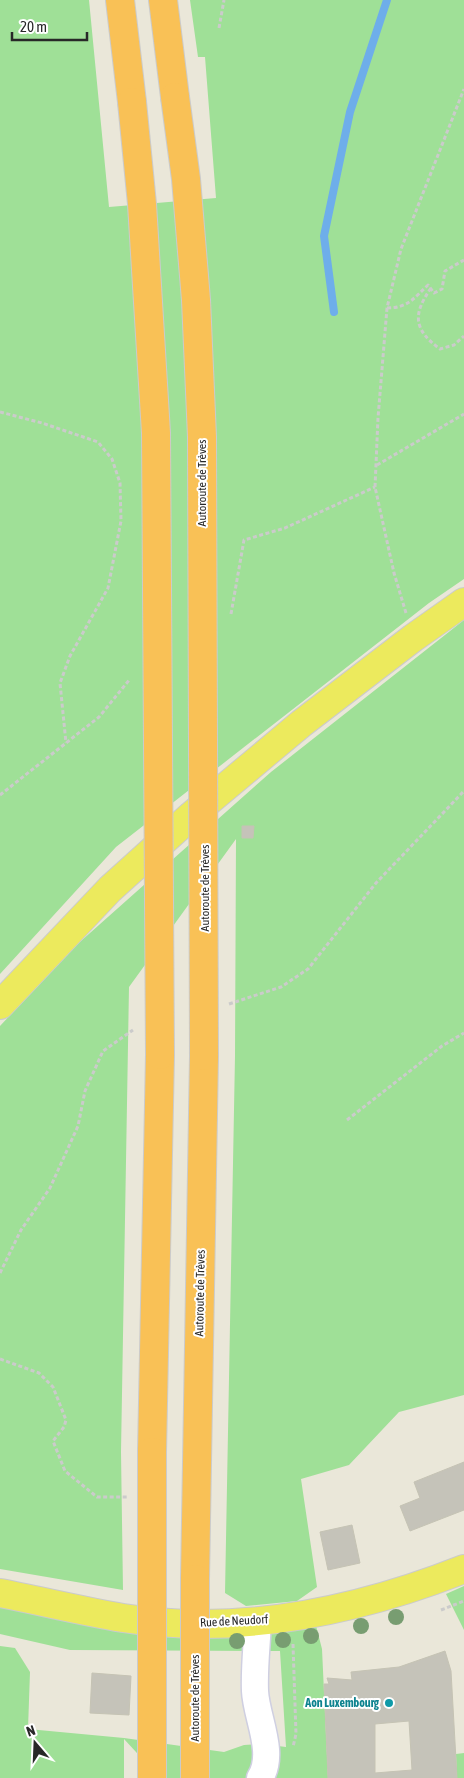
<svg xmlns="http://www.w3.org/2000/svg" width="464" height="1778" viewBox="0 0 464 1778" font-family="'Asap Condensed',sans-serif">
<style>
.green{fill:#9fe097}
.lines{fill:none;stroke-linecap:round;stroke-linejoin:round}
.stream{stroke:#6eaeea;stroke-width:8}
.building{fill:#c5c3b9;stroke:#c5c3b4;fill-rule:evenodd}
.minor-casing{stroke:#cfcfe1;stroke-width:29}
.major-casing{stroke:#cbcbcb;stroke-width:30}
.highway-casing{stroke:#cbcbcb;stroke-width:30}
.path{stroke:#cbcbcb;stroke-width:3;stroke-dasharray:4 2.5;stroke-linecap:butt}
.minor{stroke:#fff;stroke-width:26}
.major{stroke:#ecea5d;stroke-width:28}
.highway{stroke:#f9c156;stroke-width:28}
.highway-bridge-casing{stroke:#cbcbcb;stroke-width:30;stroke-linecap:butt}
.highway-bridge{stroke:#f9c156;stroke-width:28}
.tree{fill:#789d71}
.culture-dot{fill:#0f9aa8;stroke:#fff;stroke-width:2}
.labels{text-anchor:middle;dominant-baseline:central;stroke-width:4;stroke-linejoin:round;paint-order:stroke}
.street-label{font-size:12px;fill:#282828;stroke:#fff}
.culture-label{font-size:12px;font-weight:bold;fill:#0d838f;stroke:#fff;text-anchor:end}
</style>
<rect width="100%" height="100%" fill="#eae7d9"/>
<g class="green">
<polygon points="0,0 89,0 109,207 216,198 205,57 198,57 190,0 464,0 464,579 429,603 116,847 0,974"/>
<polygon points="464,620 464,1395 399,1412 349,1465 301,1479 317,1587 297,1601 246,1606 225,1593 235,1056 236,839 129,987 121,1452 123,1590 0,1569 0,1026 72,949 271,772"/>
<polygon points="464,1586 464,1630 446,1594"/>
<polygon points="0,1593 123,1618 313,1614 322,1649 328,1778 160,1778 124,1739 124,1778 0,1778 0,1646 15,1648 30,1672 28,1729 124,1738 224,1752 244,1745 262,1744 286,1747 280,1651 70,1650 0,1634"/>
<polygon points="464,1753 464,1778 457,1778 456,1754"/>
</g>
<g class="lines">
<polyline class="stream" points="334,312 324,236 350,112 387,0"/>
</g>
<g class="building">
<polygon points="242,826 254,826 253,838 242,838"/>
<polygon points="464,1462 464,1510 410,1531 400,1506 420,1498 414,1482"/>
<polygon points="352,1525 360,1563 328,1570 320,1532"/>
<path d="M445,1651L451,1671L457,1778H328L324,1684H329L327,1678L352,1680L351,1672L399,1667ZM409,1721L412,1770L375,1773V1724Z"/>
<polygon points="92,1673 131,1676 129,1715 90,1713"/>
</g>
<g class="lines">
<defs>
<path id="minor" d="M258,1621C257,1644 254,1668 255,1691C256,1717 276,1753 260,1778"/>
<g id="major">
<polyline points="0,1005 110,889 192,815 302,723 413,638 464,602"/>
<path d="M0,1593C41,1601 82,1611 123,1618C240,1636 355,1612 464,1569"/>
</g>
<g id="highway">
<polyline points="120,0 132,102"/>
<polyline points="163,0 175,97"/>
<polyline points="152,1452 160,1055"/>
<polyline points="195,1579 204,1056"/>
</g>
</defs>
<use href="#minor" class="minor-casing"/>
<use href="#major" class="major-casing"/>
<use href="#highway" class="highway-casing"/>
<g class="path">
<polyline points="219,28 224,0"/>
<path d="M431,288C412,315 414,330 440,349L454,345L464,336"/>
<path d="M387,308C408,308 414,298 428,285L434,293L442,289L445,271L464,260"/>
<polyline points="0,412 42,423 98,442 112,459 120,483 121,521 108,588 70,656 60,683 66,743"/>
<polyline points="377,465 464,414"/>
<polyline points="406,613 394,573 375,487 378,418 387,308 401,249 464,89"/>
<polyline points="231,614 244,540 285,528 375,487"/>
<polyline points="0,795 99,717 130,679"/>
<polyline points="229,1004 281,987 308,969 376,883 464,791"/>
<polyline points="347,1120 442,1046 464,1033"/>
<polyline points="0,1273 21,1230 50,1188 78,1126 85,1091 103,1051 133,1030"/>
<polyline points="0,1359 39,1373 53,1387 66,1420 64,1427 53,1441 65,1471 97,1497 127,1497"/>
<polyline points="441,1610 464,1601"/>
<polyline points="293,1644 296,1734 293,1747"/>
</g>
<use href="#minor" class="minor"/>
<use href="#major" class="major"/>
<use href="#highway" class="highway"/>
<defs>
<g id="highway-bridge">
<polyline points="175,97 186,179 196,300 202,437 204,1056"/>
<polyline points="132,102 142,204 156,433 160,1055"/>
<polyline points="195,1579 195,1778"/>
<polyline points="152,1778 152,1452"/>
</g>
</defs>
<use href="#highway-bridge" class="highway-bridge-casing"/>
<use href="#highway-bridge" class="highway-bridge"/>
</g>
<g class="tree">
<circle cx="396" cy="1617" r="8"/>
<circle cx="361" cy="1626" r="8"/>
<circle cx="311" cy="1636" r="8"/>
<circle cx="283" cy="1640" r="8"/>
<circle cx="237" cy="1641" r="8"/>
</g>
<circle class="culture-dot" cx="389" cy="1703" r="5"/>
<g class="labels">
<g class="street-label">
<text transform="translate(202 483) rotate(-90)">Autoroute de Trèves</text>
<text transform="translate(205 888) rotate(-90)">Autoroute de Trèves</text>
<text transform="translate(200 1293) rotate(-89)">Autoroute de Trèves</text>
<text transform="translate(234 1621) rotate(-3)">Rue de Neudorf</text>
<text transform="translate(195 1698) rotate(-90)">Autoroute de Trèves</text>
</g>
<g class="culture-label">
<text x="379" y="1703">Aon Luxembourg</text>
</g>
</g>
<g transform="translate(35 1743) rotate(341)" stroke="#ffffff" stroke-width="4" paint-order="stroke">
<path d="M0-4L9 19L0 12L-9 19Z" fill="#282828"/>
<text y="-8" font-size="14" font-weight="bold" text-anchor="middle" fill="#282828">N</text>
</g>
<path d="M12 32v8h75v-8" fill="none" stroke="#282828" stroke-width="2.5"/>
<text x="20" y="32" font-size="15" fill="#282828" stroke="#ffffff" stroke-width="4" paint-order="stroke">20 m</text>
</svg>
